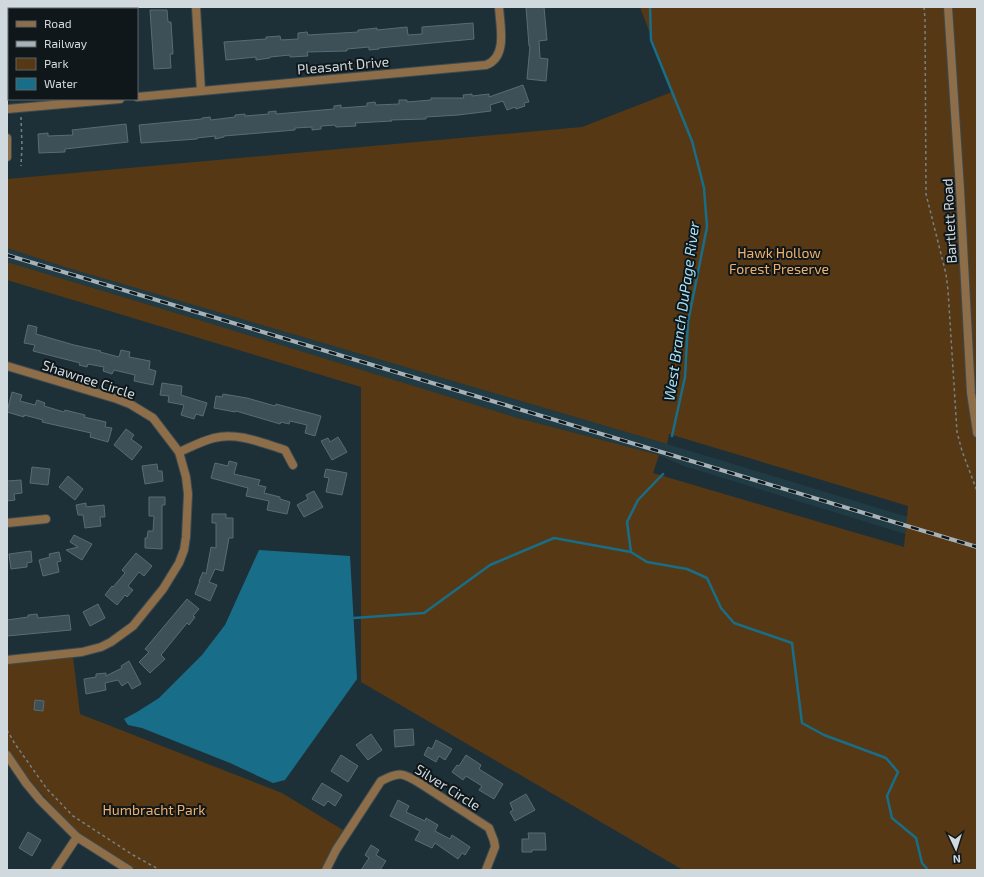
<svg xmlns="http://www.w3.org/2000/svg" width="984" height="877" viewBox="0 0 984 877" font-family="'Exo 2',sans-serif">
<style>
.built{fill:#213b44}
.green{fill:#563814}
.water{fill:#186e88}
.lines{fill:none;stroke-linecap:round;stroke-linejoin:round}
.stream{stroke:#186e88;stroke-width:2.5}
.building{fill:#3d5057;stroke:#586c73}
.minor-casing{stroke:#3a4b52;stroke-width:10}
.tertiary-casing{stroke:#3a4b52;stroke-width:10}
.path{stroke:#748288;stroke-width:1.5;stroke-dasharray:3 3;stroke-linecap:butt}
.minor{stroke:#8e6d49;stroke-width:8}
.tertiary{stroke:#8e6d49;stroke-width:8}
.rail-casing{stroke:#a7b2b8;stroke-width:4}
.rail{stroke:#0f171a;stroke-width:2.5;stroke-dasharray:8;stroke-linecap:butt}
.labels{text-anchor:middle;dominant-baseline:central;stroke-width:4;stroke-linejoin:round;paint-order:stroke}
.street-label{font-size:14px;fill:#cfd9de;stroke:#0f171a}
.park-label{font-size:14px;fill:#f1af69;stroke:#0f171a}
.water-label{font-size:15px;font-style:italic;fill:#a6e3fa;stroke:#0f171a}
</style>
<rect width="100%" height="100%" fill="#1e3037"/>
<polygon class="built" points="7,248 68,268 667,444 977,538 977,556 684,466 659,455 518,418 209,323 7,262"/>
<g class="green">
<polygon points="640,7 977,7 977,870 683,870 361,682 361,387 7,280 7,262 209,323 518,418 659,455 653,473 904,547 908,506 669,434 667,444 68,268 7,248 7,179 582,127 672,92"/>
<polygon points="73,657 80,714 282,793 343,830 328,857 323,870 137,870 122,862 78,834 25,775 7,748 7,663"/>
</g>
<polygon class="water" points="259,550 350,556 357,679 285,780 273,783 230,763 142,728 128,725 124,719 137,712 159,698 202,655 225,625"/>
<g class="lines">
<g class="stream">
<polyline points="650,7 651,40 692,141 704,188 707,227 688,322 685,377 672,436"/>
<polyline points="663,474 638,500 627,522 631,552 647,562 687,569 707,578 721,608 734,623 792,643 802,723 824,735 886,758 898,772 887,796 892,818 916,838 922,863 928,870"/>
<polyline points="354,618 424,613 490,565 554,538 631,552"/>
</g>
</g>
<g class="building">
<polygon points="526,7 544,7 547,40 539,41 540,58 548,59 546,81 527,79 530,46 529,46"/>
<polygon points="150,10 167,10 168,22 171,22 173,54 170,54 171,68 154,69"/>
<polygon points="473,23 474,39 379,48 379,49 369,50 369,47 347,49 347,51 307,52 308,56 290,57 290,55 270,57 270,58 256,60 256,57 226,60 224,42 266,39 266,37 280,36 281,40 298,39 298,33 307,32 308,35 358,32 358,30 377,28 377,30 407,27 408,35 422,34 422,27"/>
<polygon points="523,85 529,102 524,103 525,106 516,109 515,107 507,110 503,101 490,105 491,111 458,115 426,117 426,119 391,120 392,121 355,123 356,126 336,127 335,125 321,126 321,129 312,130 312,127 295,128 295,130 224,136 224,137 215,139 215,136 197,138 197,139 141,143 139,125 202,119 202,118 210,117 211,120 235,117 235,115 245,114 245,116 269,114 268,112 276,111 276,114 334,109 334,106 341,105 341,108 367,106 367,103 375,102 376,105 399,104 399,100 407,100 407,102 431,100 431,98 464,98 463,95 472,94 472,96 489,94 489,97"/>
<polygon points="126,124 128,142 65,149 65,152 39,153 38,134 48,133 48,136 73,135 72,130"/>
<polygon points="28,325 37,327 36,334 74,345 101,351 100,352 119,357 121,350 130,352 129,357 150,361 149,369 156,371 153,385 134,381 135,375 114,370 112,374 103,371 104,367 88,364 87,367 79,365 80,363 33,351 35,345 24,343"/>
<polygon points="162,383 182,386 181,395 207,403 203,416 196,414 194,419 181,415 184,405 168,402 169,396 160,395"/>
<polygon points="12,392 22,395 20,401 35,405 37,400 45,403 44,406 64,412 65,410 85,415 84,417 106,422 105,427 112,428 108,442 90,437 91,433 42,422 43,420 24,415 24,417 7,412"/>
<polygon points="223,394 247,398 275,406 276,404 321,416 315,436 305,433 307,425 290,421 289,424 281,422 280,424 236,411 235,412 214,408 216,396 222,397"/>
<polygon points="126,429 134,435 131,439 142,447 132,460 114,445"/>
<polygon points="338,437 347,452 332,460 321,441 328,438 330,442"/>
<polygon points="229,461 237,463 234,474 260,480 258,485 266,487 264,493 280,497 280,499 290,502 287,514 267,510 269,501 246,496 248,488 211,478 215,463 228,466"/>
<polygon points="157,464 158,471 162,471 163,481 145,484 142,466"/>
<polygon points="32,467 50,469 48,485 30,483"/>
<polygon points="326,469 347,473 342,495 326,492 329,478 324,477"/>
<polygon points="68,476 83,489 75,500 59,487"/>
<polygon points="21,480 22,493 14,494 15,500 7,501 7,481"/>
<polygon points="314,491 323,507 304,517 297,505 308,499 306,495"/>
<polygon points="149,497 165,497 165,505 162,505 162,549 145,548 145,538 147,538 148,531 153,531 154,516 149,516"/>
<polygon points="86,503 86,507 104,505 105,517 100,517 101,526 85,528 83,515 78,515 76,505"/>
<polygon points="212,514 226,514 226,518 233,518 233,538 229,538 223,571 215,569 209,582 217,585 210,601 195,594 200,581 199,581 203,572 206,574 211,547 216,548 216,523 212,523"/>
<polygon points="74,535 92,544 82,560 66,550 78,547 70,542"/>
<polygon points="31,551 32,562 27,563 27,567 11,569 9,554"/>
<polygon points="59,552 61,561 57,562 59,572 43,576 39,560 50,557 49,554"/>
<polygon points="136,553 152,566 144,576 139,572 128,586 133,590 127,597 125,595 117,605 105,595 112,586 113,587 125,573 122,570"/>
<polygon points="187,599 199,609 193,616 195,617 189,625 187,623 161,655 165,659 150,673 139,662 149,652 145,649"/>
<polygon points="98,604 105,618 90,626 83,612"/>
<polygon points="37,614 38,618 69,615 71,630 7,636 7,620 28,617 28,615"/>
<polygon points="129,661 141,684 132,689 128,682 122,686 118,680 105,683 106,690 86,694 84,679 96,677 96,674 106,673 106,676 122,668 121,666"/>
<polygon points="35,700 44,701 43,711 34,710"/>
<polygon points="413,729 414,745 395,747 394,730"/>
<polygon points="371,734 382,750 368,760 356,745"/>
<polygon points="436,740 452,749 445,760 439,756 436,762 424,755 428,747 432,749"/>
<polygon points="341,755 358,766 348,782 331,771"/>
<polygon points="466,755 481,765 479,769 503,784 494,799 479,790 482,786 466,776 463,780 452,772 457,765 459,766"/>
<polygon points="322,783 342,795 335,806 328,801 324,806 312,799"/>
<polygon points="526,794 535,810 515,821 510,812 513,810 510,803"/>
<polygon points="398,800 409,806 406,812 425,821 426,818 438,825 435,831 450,839 452,835 470,847 465,855 462,853 458,859 435,843 432,848 415,840 420,831 390,816"/>
<polygon points="28,832 41,840 32,856 19,848"/>
<polygon points="528,833 545,833 546,850 532,850 532,852 522,852 522,839 529,839"/>
<polygon points="371,845 379,850 376,855 386,861 380,870 361,870 369,858 365,855"/>
</g>
<g class="lines">
<defs>
<g id="minor">
<polyline points="196,7 201,91"/>
<path d="M137,97L486,65C508,57 500,26 499,7"/>
<polyline points="7,109 120,99"/>
<polyline points="7,138 7,157"/>
<polyline points="7,366 117,399 130,404 153,418 179,452 186,477 188,494 186,537 184,550 179,563 163,589 133,626 111,642 101,647 82,652 7,660"/>
<path d="M179,452C191,447 202,441 214,438C238,432 262,443 285,450L293,465"/>
<polyline points="7,523 46,519"/>
<polyline points="7,755 26,783 40,800 77,837 129,870"/>
<polyline points="55,870 77,837"/>
<path d="M326,870L336,850L381,781C400,771 403,773 421,784L489,828L494,841L495,847L486,870"/>
</g>
<polyline id="tertiary" points="948,7 960,189 971,393 977,433"/>
</defs>
<use href="#minor" class="minor-casing"/>
<use href="#tertiary" class="tertiary-casing"/>
<g class="path">
<polyline points="924,7 925,19 926,194 946,274 948,290 957,432 962,451 977,491"/>
<polyline points="7,50 9,55"/>
<polyline points="21,117 22,146 21,166"/>
<polyline points="7,730 15,744 47,789 73,816 133,855 160,870"/>
</g>
<use href="#minor" class="minor"/>
<use href="#tertiary" class="tertiary"/>
<defs>
<polyline id="rail" points="7,255 977,547"/>
</defs>
<use href="#rail" class="rail-casing"/>
<use href="#rail" class="rail"/>
</g>
<g class="labels">
<g class="street-label">
<text transform="translate(343 65) rotate(-5)">Pleasant Drive</text>
<text transform="translate(949 221) rotate(-93)">Bartlett Road</text>
<text transform="translate(89 379) rotate(18)">Shawnee Circle</text>
<text transform="translate(448 787) rotate(32)">Silver Circle</text>
</g>
<g class="park-label">
<text x="779" y="252">Hawk Hollow<tspan x="779" dy="16">Forest Preserve</tspan></text>
<text x="154" y="809">Humbracht Park</text>
</g>
<g class="water-label">
<text transform="translate(681 311) rotate(-82)">West Branch DuPage River</text>
</g>
</g>
<rect width="984" height="877" fill="none" stroke="#cfd9de" stroke-width="16"/>
<rect x="8" y="8" width="130" height="92" fill="#0f171a" stroke="#5c6568"/>
<rect x="16" y="21" width="20" height="6" fill="#8e6d49" stroke="#5c6568"/>
<text x="44" y="28" font-size="12" fill="#cfd9de">Road</text>
<rect x="16" y="41" width="20" height="6" fill="#a7b2b8" stroke="#5c6568"/>
<text x="44" y="48" font-size="12" fill="#cfd9de">Railway</text>
<rect x="16" y="58" width="20" height="12" fill="#563814" stroke="#5c6568"/>
<text x="44" y="68" font-size="12" fill="#cfd9de">Park</text>
<rect x="16" y="78" width="20" height="12" fill="#186e88" stroke="#5c6568"/>
<text x="44" y="88" font-size="12" fill="#cfd9de">Water</text>
<g transform="translate(956 849) rotate(176)" stroke="#0f171a" stroke-width="3" paint-order="stroke">
<path d="M0-3L7 15L0 10L-7 15Z" fill="#cfd9de"/>
<text y="-6" font-size="11" font-weight="bold" text-anchor="middle" fill="#cfd9de">N</text>
</g>
</svg>
